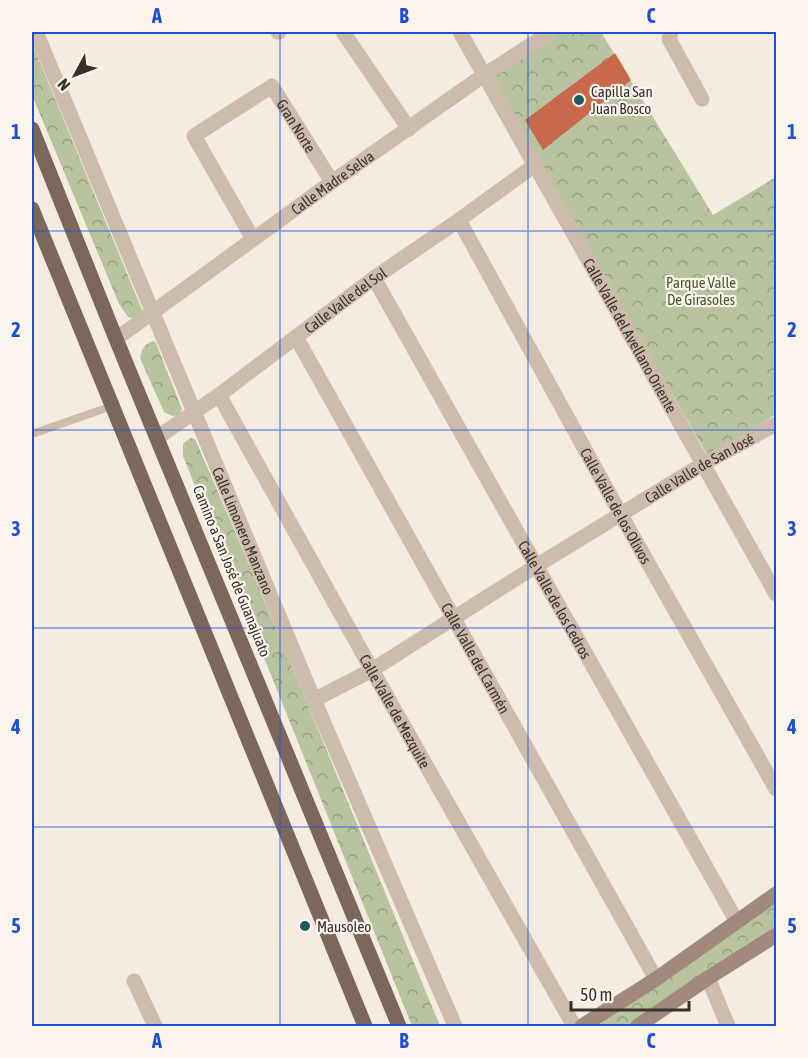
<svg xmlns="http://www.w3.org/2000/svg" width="808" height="1058" viewBox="0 0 808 1058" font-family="'Asap Condensed',sans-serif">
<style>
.park{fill:url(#park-crowns)}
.building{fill:#c8694b}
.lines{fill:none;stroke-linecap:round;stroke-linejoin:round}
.service{stroke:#cdbbac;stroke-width:8}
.minor{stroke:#cdbbac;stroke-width:15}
.tertiary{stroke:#cdbbac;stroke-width:15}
.secondary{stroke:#a18a7d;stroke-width:15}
.primary{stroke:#7d675c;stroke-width:15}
.grid{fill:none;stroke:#1d4ed8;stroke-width:1.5;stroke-opacity:0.55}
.poi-dot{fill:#1f5a5e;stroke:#fbf5ee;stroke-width:2}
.labels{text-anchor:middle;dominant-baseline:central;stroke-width:4.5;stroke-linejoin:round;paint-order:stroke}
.poi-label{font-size:15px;fill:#3b302b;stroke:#fbf5ee;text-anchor:start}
.street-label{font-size:15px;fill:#3b302b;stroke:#fbf5ee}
.park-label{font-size:15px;fill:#4a5a2e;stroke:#fbf5ee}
.neatline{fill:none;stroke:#1d4ed8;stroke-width:2}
.grid-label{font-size:20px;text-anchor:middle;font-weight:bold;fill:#1d4ed8}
</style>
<defs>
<pattern id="park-crowns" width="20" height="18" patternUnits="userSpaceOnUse" patternTransform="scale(1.5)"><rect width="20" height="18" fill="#b8c4a0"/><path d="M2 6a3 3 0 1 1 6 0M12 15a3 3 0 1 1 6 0" fill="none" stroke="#97a083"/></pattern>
</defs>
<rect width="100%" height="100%" fill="#f4ebe1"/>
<g class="park">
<polygon points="557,32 601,32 713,215 776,177 776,414 709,458 490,78"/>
<polygon points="32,43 143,312 138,319 128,317 119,304 32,95"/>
<path d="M153,341L156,343L182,409L179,415L172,416L164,412L140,358C142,349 144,344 153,341Z"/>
<path d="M190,438L195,439C280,633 359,830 440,1026H412L183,456V444Z"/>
<polygon points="776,901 776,926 632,1026 591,1026"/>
</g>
<polygon class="building" points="615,53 631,80 543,150 525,120"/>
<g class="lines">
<polyline class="service" points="32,434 112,406"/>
<g class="minor">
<polyline points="278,32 279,32"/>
<polyline points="343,32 409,129"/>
<polyline points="671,32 669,39 702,99"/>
<path id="s1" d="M459,220L621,515L776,789"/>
<path id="s2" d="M253,239L194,136L272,86L332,182"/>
<path id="s3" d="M374,278L737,922"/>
<path id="s4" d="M296,337L656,979"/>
<path id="s5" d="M219,395L372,670L574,1026"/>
<path id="s6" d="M158,437L219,395L374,278L459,220L535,165"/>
<path id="s7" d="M314,700L372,670L536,566L703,464L776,424"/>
<polyline points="708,978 728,1026"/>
<polyline points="134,981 155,1026"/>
</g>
<g class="tertiary">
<path id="s8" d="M36,32L314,700L455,1026"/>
<path id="s9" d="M460,32L776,594"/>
<path id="s10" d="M116,339L332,182L484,75L551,32"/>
</g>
<g class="secondary">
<polyline points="582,1026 656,979 776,894"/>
<polyline points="638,1026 708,978 776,935"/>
</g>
<g class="primary">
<polyline points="32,129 116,339 399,1026"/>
<polyline points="32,209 365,1026"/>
</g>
</g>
<path class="grid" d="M280,32V1026M528,32V1026M32,231H776M32,430H776M32,628H776M32,827H776"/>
<g class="poi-dot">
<circle cx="579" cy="100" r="6"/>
<circle cx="305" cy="926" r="6"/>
</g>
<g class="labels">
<g class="poi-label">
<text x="591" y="91">Capilla San<tspan x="591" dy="17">Juan Bosco</tspan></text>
<text x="317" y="926">Mausoleo</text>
</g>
<g class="street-label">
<text stroke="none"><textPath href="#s2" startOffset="258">Gran Norte</textPath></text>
<text stroke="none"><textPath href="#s10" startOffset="267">Calle Madre Selva</textPath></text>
<text stroke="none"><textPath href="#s6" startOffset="232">Calle Valle del Sol</textPath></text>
<text stroke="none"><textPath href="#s9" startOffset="348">Calle Valle del Avellano Oriente</textPath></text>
<text stroke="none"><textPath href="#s7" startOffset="450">Calle Valle de San José</textPath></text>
<text stroke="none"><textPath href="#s1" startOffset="326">Calle Valle de los Olivos</textPath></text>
<text stroke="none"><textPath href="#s8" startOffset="540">Calle Limonero Manzano</textPath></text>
<text transform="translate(232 571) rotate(68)">Camino a San José de Guanajuato</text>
<text stroke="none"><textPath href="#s3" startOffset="369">Calle Valle de los Cedros</textPath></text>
<text stroke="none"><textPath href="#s4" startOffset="368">Calle Valle del Carmén</textPath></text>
<text stroke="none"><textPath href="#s5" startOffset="362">Calle Valle de Mezquite</textPath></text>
</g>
<g class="park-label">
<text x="701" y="282">Parque Valle<tspan x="701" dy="17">De Girasoles</tspan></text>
</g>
</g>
<rect width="808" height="1058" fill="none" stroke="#fbf5ee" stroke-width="66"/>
<g transform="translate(75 75) rotate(229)" stroke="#fbf5ee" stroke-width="4.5" paint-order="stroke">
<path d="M0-4.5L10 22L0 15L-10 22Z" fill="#3b302b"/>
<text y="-9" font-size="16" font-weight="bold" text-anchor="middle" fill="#3b302b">N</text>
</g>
<path d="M571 1001v9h118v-9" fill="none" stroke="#3b302b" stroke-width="3"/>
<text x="580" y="1001" font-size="18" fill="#3b302b" stroke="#fbf5ee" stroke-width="4.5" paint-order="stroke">50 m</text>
<rect x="33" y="33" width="742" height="992" class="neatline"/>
<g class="grid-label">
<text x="157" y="23">A</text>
<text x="404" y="23">B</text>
<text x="651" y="23">C</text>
<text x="16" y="139">1</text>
<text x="792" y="139">1</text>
<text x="16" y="337">2</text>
<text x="792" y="337">2</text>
<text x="16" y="536">3</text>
<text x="792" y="536">3</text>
<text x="16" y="734">4</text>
<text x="792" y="734">4</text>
<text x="16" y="933">5</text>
<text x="792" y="933">5</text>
<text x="157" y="1048">A</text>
<text x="404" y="1048">B</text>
<text x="651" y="1048">C</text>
</g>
</svg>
